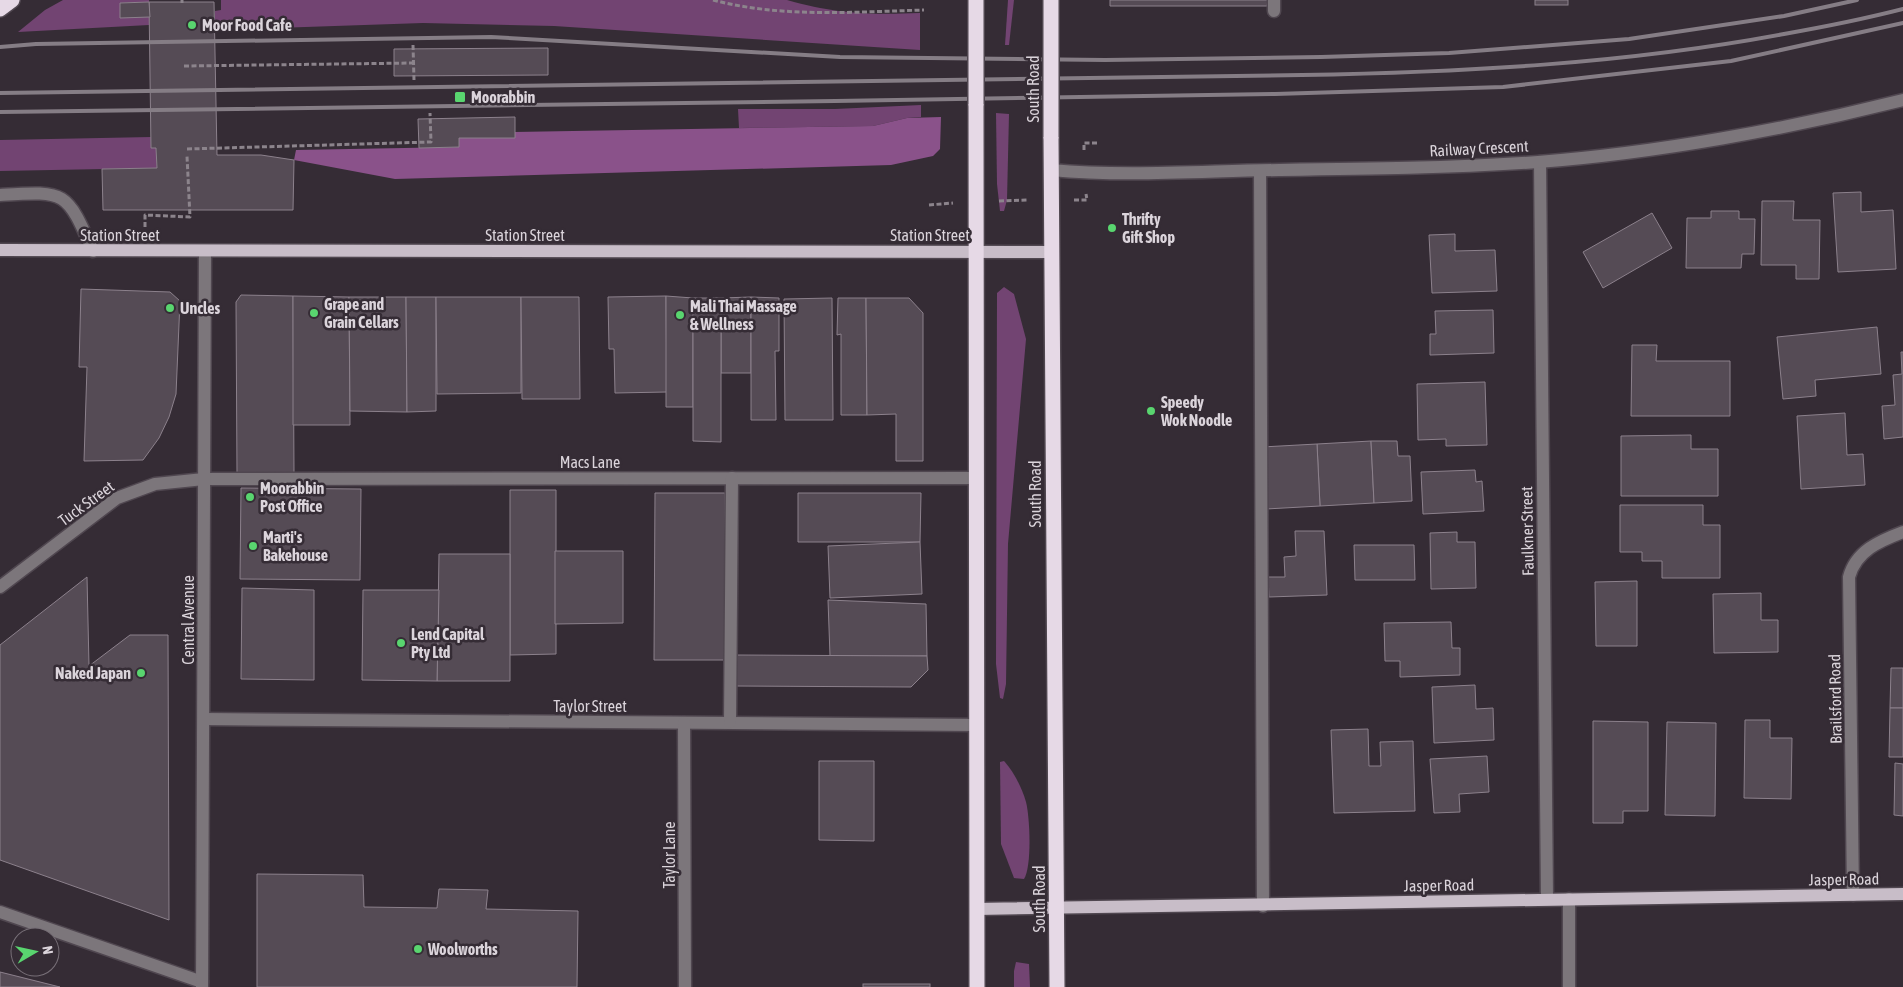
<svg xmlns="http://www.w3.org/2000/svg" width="1903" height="987" viewBox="0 0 1903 987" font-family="'Asap Condensed',sans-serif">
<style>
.green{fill:#724472}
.forest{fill:#8a528a}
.building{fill:#554b55;stroke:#8c818c}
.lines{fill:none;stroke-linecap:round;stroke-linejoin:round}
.minor-casing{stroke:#504750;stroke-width:15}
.major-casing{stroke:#504750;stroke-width:15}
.highway-casing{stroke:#504750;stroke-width:18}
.path{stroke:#8c848c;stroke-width:3;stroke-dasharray:5 2.5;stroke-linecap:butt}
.minor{stroke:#7c767b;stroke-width:12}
.major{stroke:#c8bdc8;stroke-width:12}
.highway{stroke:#e6d9e6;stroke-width:15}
.rail{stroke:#857d85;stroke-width:4}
.highway-bridge-casing{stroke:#504750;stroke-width:18;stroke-linecap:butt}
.highway-bridge{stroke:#e6d9e6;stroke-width:15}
.poi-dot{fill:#59d56f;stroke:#352c35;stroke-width:2}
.labels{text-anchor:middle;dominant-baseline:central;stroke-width:5;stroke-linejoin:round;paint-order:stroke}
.poi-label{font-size:16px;font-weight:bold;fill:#dbd4db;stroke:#352c35;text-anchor:start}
.street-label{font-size:16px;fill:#dbd4db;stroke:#352c35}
</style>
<rect width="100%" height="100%" fill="#352c35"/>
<g class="green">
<polygon points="63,0 149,0 149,2 120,3 120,17 150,17 149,25 18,32 45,10"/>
<path d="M221,0H787C837,14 869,15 920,13V50L554,26L423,23L215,30V11L221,10Z"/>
<polygon points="1008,0 1014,0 1009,45 1005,45"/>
<polygon points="921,105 921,117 907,118 873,126 739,128 738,109 835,109"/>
<polygon points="996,113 1009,114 1007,200 1004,211 1000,211 997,184"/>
<polygon points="151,137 151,148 156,148 157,168 0,171 0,140"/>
<polygon points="1004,287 1014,294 1026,339 1008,544 1006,684 1003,699 1000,698 996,664 997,293"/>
<path d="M1004,761C1014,772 1022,788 1026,802C1030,818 1032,866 1024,879L1014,878L1001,844L1000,762Z"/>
<polygon points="1016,962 1029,964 1030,987 1014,987 1014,971"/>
</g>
<polygon class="forest" points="941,117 940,149 933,156 891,165 395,179 294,160 296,150 458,147 459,138 514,138 514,132 873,126 907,118"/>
<g class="building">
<polygon points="1110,0 1268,0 1267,6 1110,6"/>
<rect x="1535" y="0" width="33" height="5"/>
<polygon points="149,2 214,2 217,155 261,155 294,160 293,210 103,210 102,169 157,168 156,148 151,148"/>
<polygon points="149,2 150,17 120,18 120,3"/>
<polygon points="548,48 548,75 394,76 394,49"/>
<polygon points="515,117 515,138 459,138 459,147 419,148 418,119"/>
<polygon points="1861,192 1861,212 1893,210 1896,269 1838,272 1833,193"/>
<polygon points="1762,201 1794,201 1793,220 1820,220 1819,279 1796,279 1796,265 1761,265"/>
<polygon points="1711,211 1739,211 1739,219 1755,219 1754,254 1742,254 1741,268 1686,268 1687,218 1711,218"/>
<polygon points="1652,213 1672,248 1603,288 1583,252"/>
<polygon points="1455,234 1455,251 1495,250 1497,291 1432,293 1429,235"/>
<polygon points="81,289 170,292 180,301 176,394 169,417 159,438 143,460 84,461 87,367 79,367"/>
<polygon points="241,295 293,296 294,474 237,474 236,302"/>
<polygon points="293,296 349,297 350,425 293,425"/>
<polygon points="666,296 667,392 615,393 614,349 609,349 608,297"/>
<polygon points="666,296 693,298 693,407 666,407"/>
<polygon points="349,297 406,297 407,412 350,411"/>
<polygon points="406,297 436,297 436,411 407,412"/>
<polygon points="436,297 521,297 521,393 437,394"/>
<polygon points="521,297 579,297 580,399 522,399"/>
<polygon points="751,297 751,373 721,373 721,298"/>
<polygon points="751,297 779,298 779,351 775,351 776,420 751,420"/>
<polygon points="693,298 721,298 721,442 693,441"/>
<polygon points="832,298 833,420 785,420 784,299"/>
<polygon points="838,298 866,298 867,415 841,415 841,334 837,335"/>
<polygon points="866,298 909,298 923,313 923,461 896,461 896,414 867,415"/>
<polygon points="1493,310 1494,353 1430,355 1430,334 1436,334 1435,311"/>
<polygon points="1877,327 1881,374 1815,380 1816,396 1783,399 1777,337"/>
<polygon points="1632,345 1657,345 1656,361 1730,361 1730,416 1631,416"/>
<polygon points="1901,352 1903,352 1903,437 1884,439 1882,406 1895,405 1893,375 1902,374"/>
<polygon points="1485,382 1487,445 1446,446 1446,439 1418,440 1417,384"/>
<polygon points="1845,413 1847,455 1863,454 1865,485 1801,489 1797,416"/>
<polygon points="1691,435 1691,449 1718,449 1718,496 1621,496 1621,436"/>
<polygon points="1371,441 1374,503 1320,506 1317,444"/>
<polygon points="1371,441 1397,441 1398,456 1410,456 1412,501 1374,503"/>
<polygon points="1317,444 1320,506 1266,509 1262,447"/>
<polygon points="1475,470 1476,482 1482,481 1484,511 1423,514 1421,472"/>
<polygon points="241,488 361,489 360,580 240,579"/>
<polygon points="510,490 556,490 556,654 510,655"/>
<polygon points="655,493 725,493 725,660 654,660"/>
<polygon points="798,493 921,493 920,542 798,542"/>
<polygon points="1620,505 1703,505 1703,525 1720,525 1720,578 1662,578 1662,561 1642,561 1642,552 1620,552"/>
<polygon points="1295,531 1324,531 1327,595 1269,597 1268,577 1285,577 1284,557 1296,556"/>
<polygon points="1457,532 1457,542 1475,542 1476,588 1431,589 1430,533"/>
<polygon points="920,542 922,594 830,598 828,546"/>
<polygon points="1354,545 1414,545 1415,580 1355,580"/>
<polygon points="555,551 623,551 623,623 555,624"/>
<polygon points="439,554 510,554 510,681 437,681"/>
<polygon points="87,577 89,666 130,635 168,635 169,920 0,860 0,645"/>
<polygon points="1637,581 1637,646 1596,646 1595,582"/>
<polygon points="242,588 314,590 314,680 241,679"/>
<polygon points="363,590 439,590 437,681 362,680"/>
<polygon points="1761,593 1761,620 1778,620 1778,652 1714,653 1713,594"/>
<polygon points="828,600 926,604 927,656 830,656"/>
<polygon points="1451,622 1452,648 1460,648 1460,675 1400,677 1400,661 1385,661 1384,623"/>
<polygon points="736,655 927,656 928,670 911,687 736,686"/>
<polygon points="1891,668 1903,668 1903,708 1890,708"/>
<polygon points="1475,685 1476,709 1493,708 1494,740 1434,743 1432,687"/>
<polygon points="1890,708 1903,708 1903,757 1889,757"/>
<polygon points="1745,720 1770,720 1770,738 1792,738 1791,799 1744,798"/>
<polygon points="1593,721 1648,722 1648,811 1623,811 1623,823 1593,823"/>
<polygon points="1667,722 1716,723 1715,816 1665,815"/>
<polygon points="1368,729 1369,766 1381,766 1380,742 1413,741 1415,811 1334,813 1331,730"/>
<polygon points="1487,756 1489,792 1459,794 1460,812 1434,813 1430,759"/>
<polygon points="819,761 874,761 874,841 819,840"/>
<polygon points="1895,763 1903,764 1903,816 1894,815"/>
<polygon points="257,874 363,875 364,907 437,908 439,889 488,890 486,909 578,911 577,987 257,987"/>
<polygon points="0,972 60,987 0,987"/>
<rect x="863" y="984" width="67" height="3"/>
</g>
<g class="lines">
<defs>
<g id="minor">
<polyline points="1274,11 1274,0"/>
<polyline points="1540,162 1547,899"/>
<path d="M1051,170C1126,177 1203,171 1279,170C1365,169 1452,168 1538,162C1656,153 1788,129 1903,100"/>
<polyline points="1260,171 1263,906"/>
<path d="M0,195C66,191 66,190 93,251"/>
<polyline points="0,587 117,498 155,484 204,479 976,478"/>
<polyline points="204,719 975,725"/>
<polyline points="730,722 732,478"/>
<polyline points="684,723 685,987"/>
<path d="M1853,895L1849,577C1856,551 1879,541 1903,532"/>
<polyline points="1569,899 1569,987"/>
<polyline points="0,912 202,982"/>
<polyline points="202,987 205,252"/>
</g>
<g id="major">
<polyline points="0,250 1051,252"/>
<polyline points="976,909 1903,894"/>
</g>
<g id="highway">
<polyline points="0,9 12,0"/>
<polyline points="976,104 977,987"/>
<polyline points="1051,137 1057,987"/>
</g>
</defs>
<use href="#minor" class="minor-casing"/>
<use href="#major" class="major-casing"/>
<use href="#highway" class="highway-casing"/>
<g class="path">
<path d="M713,0C781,18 854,12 924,10"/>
<polyline points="182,3 182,0"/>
<polyline points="413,45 414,80"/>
<polyline points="184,66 413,63"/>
<polyline points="187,149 431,142 430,113"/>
<polyline points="1084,150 1084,143 1099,143"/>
<polyline points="1074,200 1087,200 1086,194"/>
<polyline points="999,201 1028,200"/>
<polyline points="929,205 953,203"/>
<polyline points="145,227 145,215 190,217 187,156"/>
</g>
<use href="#minor" class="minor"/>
<use href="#major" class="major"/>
<use href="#highway" class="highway"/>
<g class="rail">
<polyline points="0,47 36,44 491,37 840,57 1105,60 1321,57 1449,53 1629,39 1784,16 1857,0"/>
<path d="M0,93L1302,75C1464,72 1624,64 1784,34C1824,27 1864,19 1903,9"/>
<polyline points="0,112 835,101 1275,94 1503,87 1731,61 1903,23"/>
</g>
<defs>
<g id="highway-bridge">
<polyline points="976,104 976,0"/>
<polyline points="1051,137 1051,0"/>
</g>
</defs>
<use href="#highway-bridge" class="highway-bridge-casing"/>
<use href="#highway-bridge" class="highway-bridge"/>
</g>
<g class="poi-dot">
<circle cx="192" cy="25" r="5"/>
<rect x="454" y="91" width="12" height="12" rx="2.5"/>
<circle cx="1112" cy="228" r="5"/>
<circle cx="170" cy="308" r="5"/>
<circle cx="314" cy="313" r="5"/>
<circle cx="680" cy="315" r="5"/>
<circle cx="1151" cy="411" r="5"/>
<circle cx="250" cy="497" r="5"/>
<circle cx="253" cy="546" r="5"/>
<circle cx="401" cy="643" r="5"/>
<circle cx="141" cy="673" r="5"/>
<circle cx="418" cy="949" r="5"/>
</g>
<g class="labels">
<g class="poi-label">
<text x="202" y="25">Moor Food Cafe</text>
<text x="471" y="97">Moorabbin</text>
<text x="1122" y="219">Thrifty<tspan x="1122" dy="18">Gift Shop</tspan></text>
<text x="324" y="304">Grape and<tspan x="324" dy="18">Grain Cellars</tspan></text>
<text x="690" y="306">Mali Thai Massage<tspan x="690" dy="18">&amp; Wellness</tspan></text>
<text x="180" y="308">Uncles</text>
<text x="1161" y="402">Speedy<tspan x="1161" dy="18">Wok Noodle</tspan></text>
<text x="260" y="488">Moorabbin<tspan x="260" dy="18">Post Office</tspan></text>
<text x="263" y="537">Marti's<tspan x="263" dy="18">Bakehouse</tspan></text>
<text x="411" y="634">Lend Capital<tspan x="411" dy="18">Pty Ltd</tspan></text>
<text x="131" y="673" text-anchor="end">Naked Japan</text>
<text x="428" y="949">Woolworths</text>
</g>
<g class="street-label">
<text transform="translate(1033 89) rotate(-90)">South Road</text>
<text transform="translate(1479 148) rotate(-3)">Railway Crescent</text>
<text x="120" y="235">Station Street</text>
<text x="525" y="235">Station Street</text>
<text x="930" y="235">Station Street</text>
<text x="590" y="462">Macs Lane</text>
<text transform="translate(1035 494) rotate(-90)">South Road</text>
<text transform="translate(86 503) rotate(-36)">Tuck Street</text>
<text transform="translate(1527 531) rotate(-91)">Faulkner Street</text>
<text transform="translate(188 620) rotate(-90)">Central Avenue</text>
<text transform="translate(1835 699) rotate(-91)">Brailsford Road</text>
<text x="590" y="706">Taylor Street</text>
<text transform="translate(669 855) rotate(-90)">Taylor Lane</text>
<text transform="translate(1844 879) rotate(-1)">Jasper Road</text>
<text transform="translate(1439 885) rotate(-1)">Jasper Road</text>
<text transform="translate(1039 899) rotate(-90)">South Road</text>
</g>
</g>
<g transform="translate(35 952) rotate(81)"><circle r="24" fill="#352c35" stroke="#776f77"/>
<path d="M0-4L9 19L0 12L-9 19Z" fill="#59d56f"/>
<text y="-8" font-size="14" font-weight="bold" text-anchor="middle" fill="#dbd4db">N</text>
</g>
</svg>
